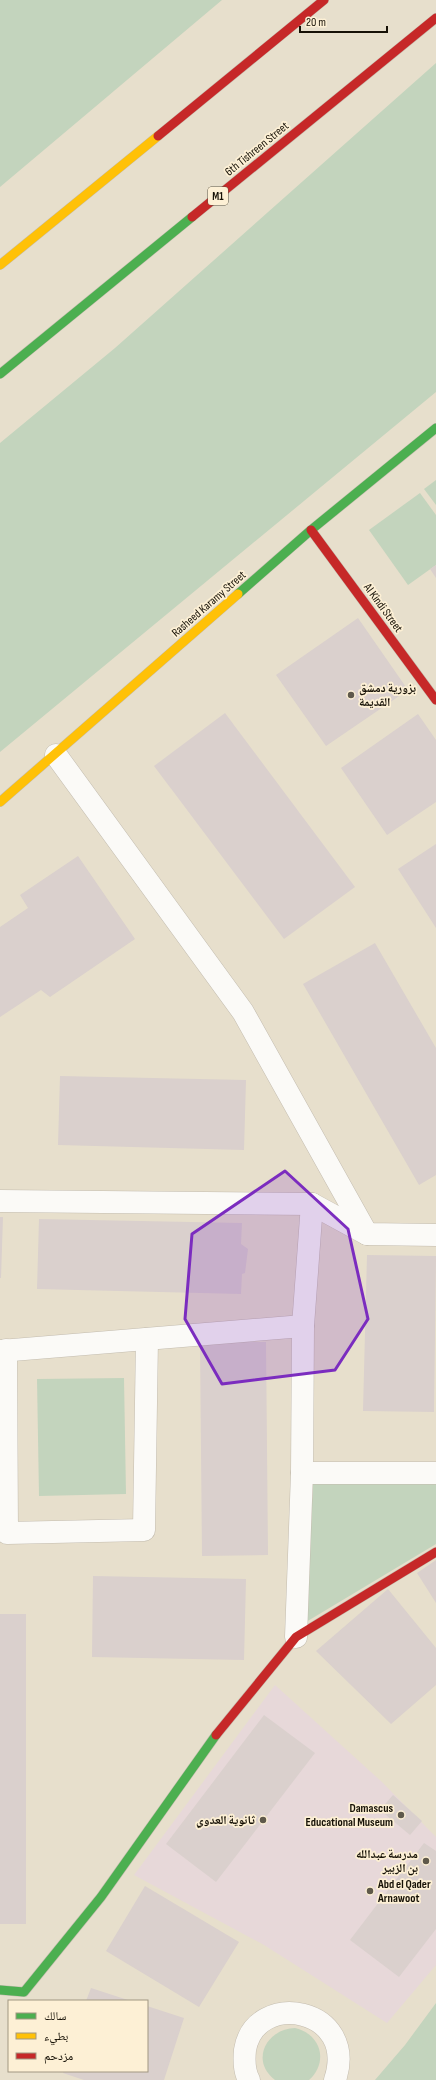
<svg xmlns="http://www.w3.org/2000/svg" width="436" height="2080" viewBox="0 0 436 2080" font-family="'Sofia Sans Condensed','Noto Naskh Arabic',sans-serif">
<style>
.education{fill:#e7d8d9}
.green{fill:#c3d4bd}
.building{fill:#dad0cd}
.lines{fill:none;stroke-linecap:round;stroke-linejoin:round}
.street-casing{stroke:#c3bcaf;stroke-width:23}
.fast-casing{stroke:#c3bcaf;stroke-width:10}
.slow-casing{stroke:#c3bcaf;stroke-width:10}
.jam-casing{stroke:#c3bcaf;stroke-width:10}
.street{stroke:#fbfaf7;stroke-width:22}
.fast{stroke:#4caf50;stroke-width:9}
.slow{stroke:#ffc107;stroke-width:9}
.jam{stroke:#c62828;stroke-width:9}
.marked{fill:#7b2cbf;fill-opacity:0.2;stroke:#7b2cbf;stroke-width:3;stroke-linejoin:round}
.poi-dot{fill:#5f594b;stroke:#fdf0d5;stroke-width:1.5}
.labels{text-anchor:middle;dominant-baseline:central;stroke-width:3.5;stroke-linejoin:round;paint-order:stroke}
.shield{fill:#fdf0d5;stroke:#5b5444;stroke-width:1}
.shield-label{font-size:11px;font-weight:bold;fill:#161106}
.street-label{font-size:12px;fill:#161106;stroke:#fdf0d5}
.poi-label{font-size:12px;font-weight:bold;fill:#161106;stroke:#fdf0d5;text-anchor:end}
</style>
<rect width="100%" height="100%" fill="#e7dfcc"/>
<polygon class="education" points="275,1685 382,1782 436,1837 436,1965 387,2023 264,1945 134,1875"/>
<g class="green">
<polygon points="0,0 222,0 0,187"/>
<polygon points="436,63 436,392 0,752 0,443 115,348"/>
<polygon points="436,480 436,505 424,489"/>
<polygon points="420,493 436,515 436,565 408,585 369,530"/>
<polygon points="124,1378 126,1494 39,1496 37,1379"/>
<polygon points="436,1479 436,1544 306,1622 313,1483"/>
<polygon points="436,2003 436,2080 375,2080 405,2045"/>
<path d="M295,2028C321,2034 329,2062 309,2080H275C250,2061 266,2029 295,2028Z"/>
</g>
<g class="building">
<polygon points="436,565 436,578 430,569"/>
<polygon points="358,618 408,690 326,746 276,675"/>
<polygon points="225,713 355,887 284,939 154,766"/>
<polygon points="418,714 436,740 436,802 387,835 341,768"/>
<polygon points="436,844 436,928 398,869"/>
<polygon points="78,856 135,939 50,997 41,990 0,1017 0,927 28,908 20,895"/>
<polygon points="375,943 436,1048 436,1175 419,1185 303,984"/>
<polygon points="60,1076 246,1080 244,1150 58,1145"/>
<polygon points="0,1217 3,1217 1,1278 0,1278"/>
<polygon points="39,1219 242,1223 241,1244 248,1249 245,1273 242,1274 241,1294 37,1289"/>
<polygon points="367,1255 436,1256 434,1412 363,1411"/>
<polygon points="200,1342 266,1342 268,1555 202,1556"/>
<polygon points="436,1560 436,1603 417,1573"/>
<polygon points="93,1576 246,1579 244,1660 92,1657"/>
<polygon points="388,1589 436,1648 436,1685 391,1724 316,1651"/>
<rect x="0" y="1614" width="26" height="310"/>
<polygon points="264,1715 315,1753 216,1882 166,1844"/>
<polygon points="393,1795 422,1821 410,1835 380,1810"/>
<polygon points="424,1843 436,1851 436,1929 399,1977 350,1940"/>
<polygon points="145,1886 239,1942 199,2007 106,1951"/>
<polygon points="91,1988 131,2001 86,2001"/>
<polygon points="147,2006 184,2018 164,2080 84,2080 63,2073 64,2071 147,2071"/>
</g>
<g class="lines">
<defs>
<g id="street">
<polyline points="56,755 243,1012 367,1234"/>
<polyline points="0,1201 312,1204 367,1234 436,1235"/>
<polyline points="6,1350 7,1533 144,1530 147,1339"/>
<polyline points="0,1351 303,1326"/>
<polyline points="302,1473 436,1473"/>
<polyline points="296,1637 302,1473 303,1326 312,1204"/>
<path d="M249,2080C244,2071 244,2060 245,2050C255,1989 359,2007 335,2080"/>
</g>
<g id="fast">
<polyline points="0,374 192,217"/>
<polyline points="238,594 311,530 436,428"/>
<polyline points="0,1990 24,1992 101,1897 216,1735"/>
</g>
<g id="slow">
<polyline points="0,265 158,136"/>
<polyline points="0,802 238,594"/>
</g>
<g id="jam">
<polyline points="158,136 324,0"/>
<polyline points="192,217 436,18"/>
<polyline points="311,530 436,700"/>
<polyline points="216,1735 296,1637 436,1552"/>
</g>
</defs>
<use href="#street" class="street-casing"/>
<use href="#fast" class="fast-casing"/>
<use href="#slow" class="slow-casing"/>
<use href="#jam" class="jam-casing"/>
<use href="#street" class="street"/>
<use href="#fast" class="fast"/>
<use href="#slow" class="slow"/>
<use href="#jam" class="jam"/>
</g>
<path class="marked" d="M285,1171L348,1229L368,1319L335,1370L222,1384L185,1319L192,1234Z"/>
<g class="poi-dot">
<circle cx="351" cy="695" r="4"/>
<circle cx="401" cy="1815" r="4"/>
<circle cx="263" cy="1820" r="4"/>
<circle cx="426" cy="1861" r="4"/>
<circle cx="370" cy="1891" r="4"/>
</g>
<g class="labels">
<rect class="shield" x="208" y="187" width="20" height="18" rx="3"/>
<g class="shield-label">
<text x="218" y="196">M1</text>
</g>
<g class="street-label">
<text transform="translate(257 149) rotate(-39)">6th Tishreen Street</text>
<text transform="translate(209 604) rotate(-41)">Rasheed Karamy Street</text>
<text transform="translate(383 608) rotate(54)">Al Kindi Street</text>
</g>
<g class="poi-label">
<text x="359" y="688" text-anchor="start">بزورية دمشق<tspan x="359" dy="14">القديمة</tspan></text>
<text x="393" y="1808">Damascus<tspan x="393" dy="14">Educational Museum</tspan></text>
<text x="255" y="1820">ثانوية العدوي</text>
<text x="418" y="1854">مدرسة عبدالله<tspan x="418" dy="14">بن الزبير</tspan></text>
<text x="378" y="1884" text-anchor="start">Abd el Qader<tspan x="378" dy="14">Arnawoot</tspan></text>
</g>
</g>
<rect x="8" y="2000" width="140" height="72" fill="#fdf0d5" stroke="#a19782"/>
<rect x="16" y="2013" width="20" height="6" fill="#4caf50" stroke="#a19782"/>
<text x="44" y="2020" font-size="12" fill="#161106">سالك</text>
<rect x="16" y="2033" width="20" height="6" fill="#ffc107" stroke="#a19782"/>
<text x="44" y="2040" font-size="12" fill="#161106">بطيء</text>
<rect x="16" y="2053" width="20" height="6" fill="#c62828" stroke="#a19782"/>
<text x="44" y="2060" font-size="12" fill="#161106">مزدحم</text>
<path d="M300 26v6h87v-6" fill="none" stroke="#161106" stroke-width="2"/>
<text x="306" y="26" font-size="12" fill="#161106" stroke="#fdf0d5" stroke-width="3" paint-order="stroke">20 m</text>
</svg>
